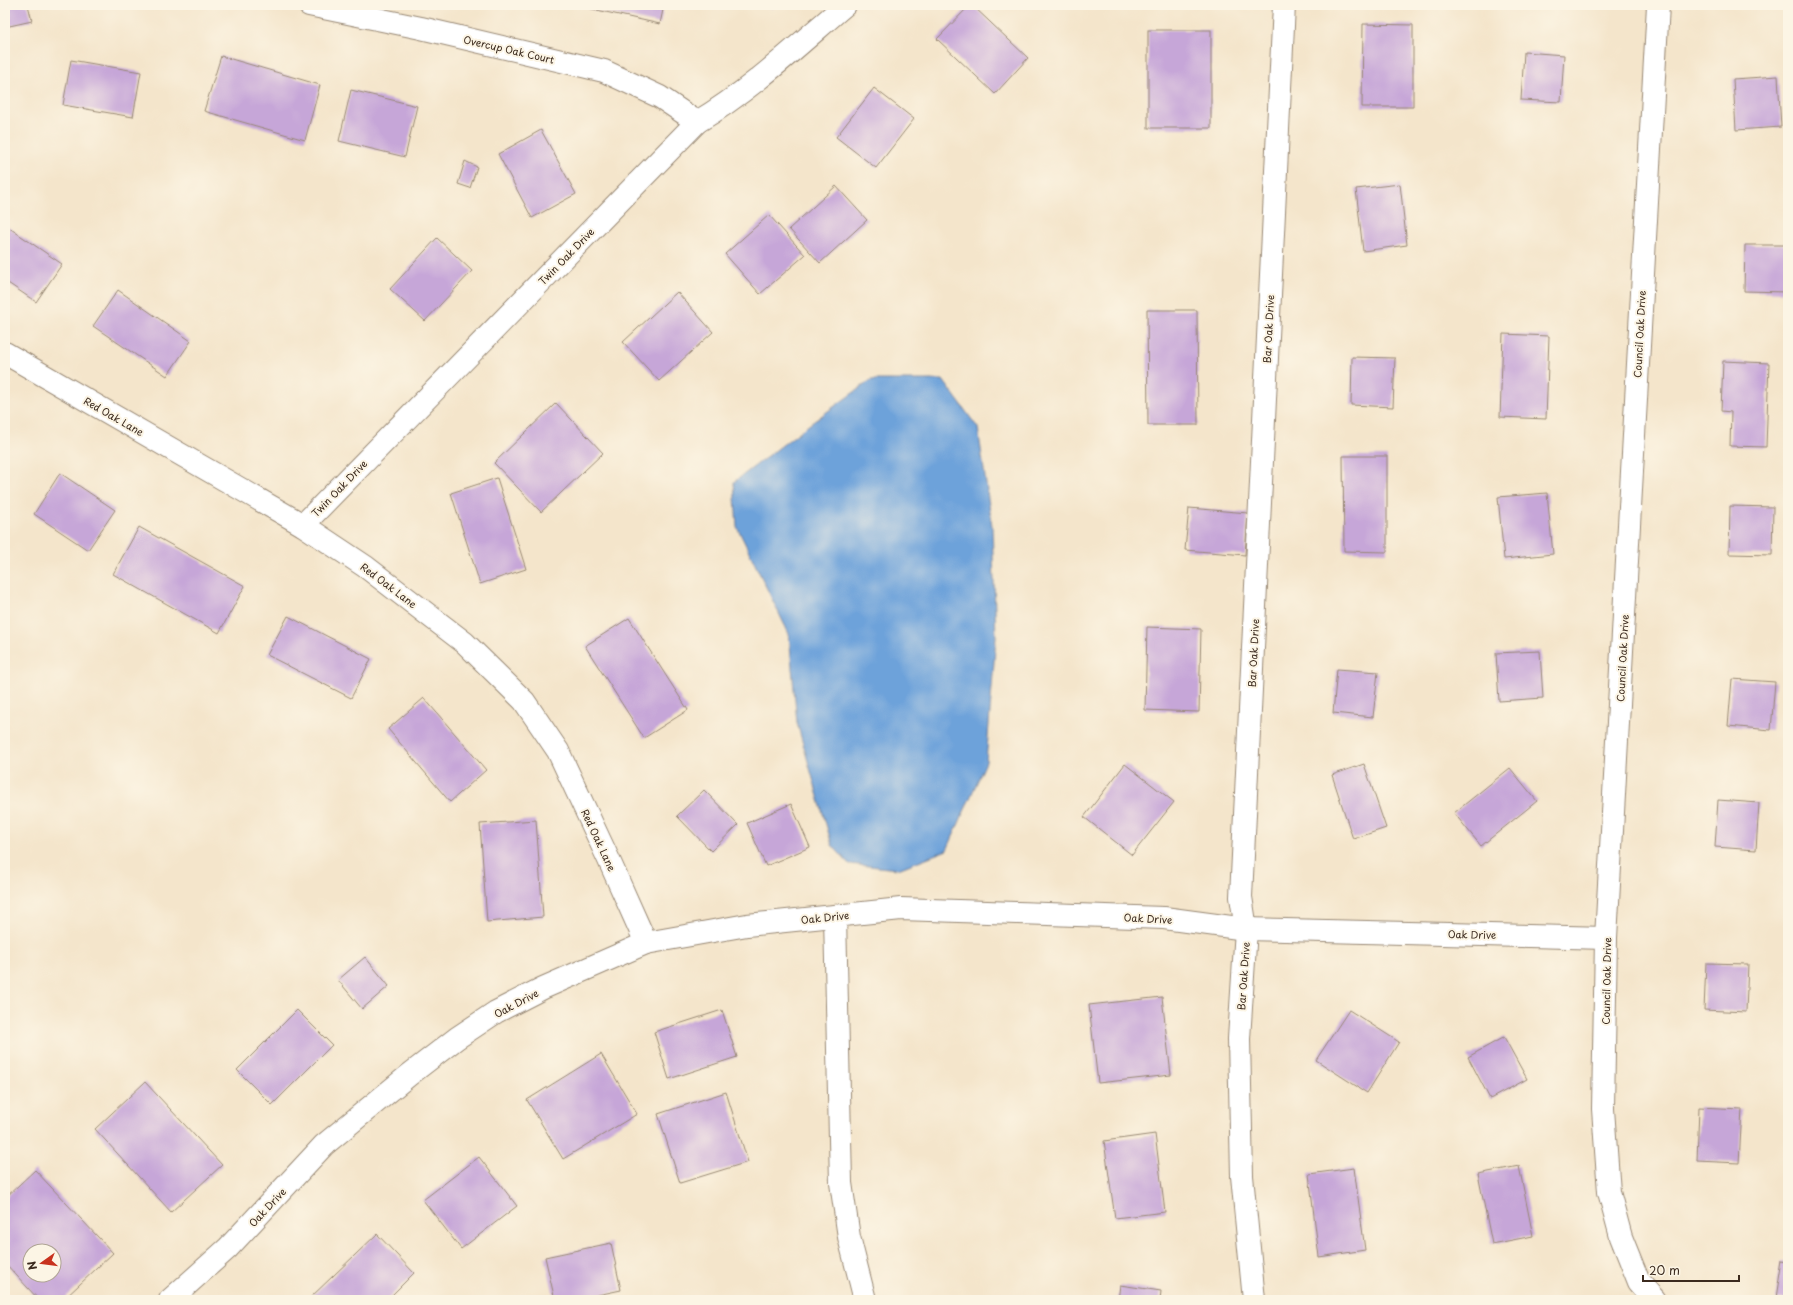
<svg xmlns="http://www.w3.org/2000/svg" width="1793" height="1305" viewBox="0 0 1793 1305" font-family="'Playpen Sans',sans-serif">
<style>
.water{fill:#6da2da;stroke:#54667c}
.building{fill:#c6a6d8;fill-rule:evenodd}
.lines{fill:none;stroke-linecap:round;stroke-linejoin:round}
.street-casing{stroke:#988874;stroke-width:24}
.street{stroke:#fff;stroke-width:22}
.labels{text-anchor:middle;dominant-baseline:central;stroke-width:4;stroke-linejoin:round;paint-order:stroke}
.street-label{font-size:10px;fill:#3b2a1e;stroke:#fcf5e5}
</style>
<rect width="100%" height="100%" fill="#fcf5e5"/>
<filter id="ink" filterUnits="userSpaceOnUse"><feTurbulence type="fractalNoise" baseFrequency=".025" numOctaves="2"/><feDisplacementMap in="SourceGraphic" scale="8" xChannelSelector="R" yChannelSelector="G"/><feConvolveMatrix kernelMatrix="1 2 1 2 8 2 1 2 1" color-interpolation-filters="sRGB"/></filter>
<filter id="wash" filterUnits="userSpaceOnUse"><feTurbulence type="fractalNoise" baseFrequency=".012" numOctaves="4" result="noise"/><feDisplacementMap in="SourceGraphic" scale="16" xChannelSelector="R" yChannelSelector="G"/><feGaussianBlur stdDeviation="0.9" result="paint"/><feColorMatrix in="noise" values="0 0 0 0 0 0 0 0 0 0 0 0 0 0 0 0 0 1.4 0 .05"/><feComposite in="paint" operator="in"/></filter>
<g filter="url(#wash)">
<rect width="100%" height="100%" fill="#f4e5cb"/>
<polygon class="water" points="871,380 943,380 978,428 992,526 996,637 986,762 947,850 898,869 849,864 832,845 797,723 789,634 737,527 734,482 810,424"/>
<g id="blocks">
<g class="building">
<polygon points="5,5 28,5 32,21 5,27"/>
<polygon points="574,5 664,5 660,24"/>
<polygon points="769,5 777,5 772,9"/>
<polygon points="970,5 972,5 1028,58 995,94 937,39"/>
<polygon points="1363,24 1413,25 1413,107 1362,107"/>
<rect x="1148" y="30" width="63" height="98"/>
<polygon points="1524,52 1564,55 1561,102 1521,100"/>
<polygon points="221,56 320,85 305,140 204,111"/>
<polygon points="71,60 141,72 133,117 63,105"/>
<polygon points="1778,76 1781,127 1736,130 1733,79"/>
<polygon points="874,88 914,119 876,168 836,137"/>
<polygon points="351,90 417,106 405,157 339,141"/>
<polygon points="541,130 576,194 532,218 498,154"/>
<polygon points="465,161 477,167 470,188 458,184"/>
<polygon points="1400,184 1407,245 1363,251 1356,189"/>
<polygon points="836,186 867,220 820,263 789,229"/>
<polygon points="769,215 805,255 760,294 725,254"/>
<polygon points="5,225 62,264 36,302 5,281"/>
<polygon points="437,238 472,271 425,321 390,289"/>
<polygon points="1745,245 1787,245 1787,292 1744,291"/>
<polygon points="118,290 191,341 167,376 93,326"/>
<polygon points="677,292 713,332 659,381 623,342"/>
<polygon points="1147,310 1197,310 1198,425 1148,425"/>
<polygon points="1503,334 1549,336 1546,419 1500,417"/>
<polygon points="1352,357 1395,358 1393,407 1351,405"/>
<polygon points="1723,361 1769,363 1766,447 1730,446 1731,412 1721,411"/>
<polygon points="556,403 603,453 541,512 494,463"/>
<polygon points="1343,456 1387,456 1387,552 1344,551"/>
<polygon points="60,473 115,510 88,550 34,514"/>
<polygon points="497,478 526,569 480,584 451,493"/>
<polygon points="1547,493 1553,554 1504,559 1498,497"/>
<polygon points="1730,506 1773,507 1772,555 1729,554"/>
<polygon points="1189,508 1248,513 1245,555 1185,550"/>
<polygon points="139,527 245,586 219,633 113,574"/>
<polygon points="288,616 371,659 351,698 267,655"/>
<polygon points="629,618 688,710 644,738 585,646"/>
<polygon points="1147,627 1201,629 1199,712 1145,710"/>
<polygon points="1540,651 1543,698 1499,701 1496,653"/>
<polygon points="1337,669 1378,672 1373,717 1333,713"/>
<polygon points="1732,679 1775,682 1771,730 1728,726"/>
<polygon points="424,698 486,770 450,802 388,729"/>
<polygon points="1125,764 1174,802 1132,855 1084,817"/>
<polygon points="1364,764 1386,828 1353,839 1332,775"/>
<polygon points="1510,768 1537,801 1481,846 1454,813"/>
<polygon points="704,790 738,825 711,851 677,816"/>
<polygon points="1718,800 1759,803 1756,850 1715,847"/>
<polygon points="791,804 810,847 766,866 747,823"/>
<polygon points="536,820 543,917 487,922 480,824"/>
<polygon points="365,957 389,986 362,1009 338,980"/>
<polygon points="1706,963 1748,964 1746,1012 1704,1010"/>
<polygon points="1162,997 1171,1075 1098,1083 1089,1005"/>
<polygon points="297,1010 332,1045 272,1105 237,1070"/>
<polygon points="722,1010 737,1057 669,1079 654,1032"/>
<polygon points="1349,1010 1399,1042 1367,1093 1316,1060"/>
<polygon points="1504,1037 1527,1079 1490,1099 1468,1057"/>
<polygon points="601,1054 637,1114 563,1159 527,1100"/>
<polygon points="145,1082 222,1165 171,1212 95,1129"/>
<polygon points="726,1092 748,1162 680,1183 658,1114"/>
<polygon points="1699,1107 1742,1109 1739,1163 1697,1161"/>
<polygon points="1155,1134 1165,1212 1115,1218 1104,1141"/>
<polygon points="479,1157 517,1206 461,1249 423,1200"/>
<polygon points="1519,1166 1533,1236 1492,1244 1478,1174"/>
<polygon points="1354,1168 1365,1250 1319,1257 1309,1174"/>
<path d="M35,1170L113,1253L63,1300H39L5,1263V1198ZM30,1251H54V1275H30Z"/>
<polygon points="377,1234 414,1273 387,1300 314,1300 311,1297"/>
<polygon points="611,1243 621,1290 574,1300 555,1300 545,1257"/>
<polygon points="1781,1261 1788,1262 1788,1300 1775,1300"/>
<polygon points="1120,1285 1161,1291 1160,1300 1118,1300"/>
</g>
</g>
</g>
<g filter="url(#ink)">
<use href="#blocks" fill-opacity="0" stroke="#988874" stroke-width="1"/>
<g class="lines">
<defs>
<g id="street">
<polyline points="309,5 421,28 604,71 660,97 697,122"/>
<polyline points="5,353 303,525 366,567 465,643 524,701 558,751 608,858 646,943"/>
<path d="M303,525L697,122C751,90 797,46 845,5"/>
<polyline points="835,916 841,1183 849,1237 865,1300"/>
<polyline points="170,1300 228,1248 324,1145 409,1075 457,1038 496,1012 543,988 646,943 747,925 901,909 1164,918 1246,929 1606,938"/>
<polyline points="1254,1300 1242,1176 1239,1039 1246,929 1241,897 1284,5"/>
<polyline points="1655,1300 1639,1282 1621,1237 1609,1192 1603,1109 1606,938 1658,5"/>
</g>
</defs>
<use href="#street" class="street-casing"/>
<use href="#street" class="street"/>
</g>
</g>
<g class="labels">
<g class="street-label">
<text transform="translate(509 49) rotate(13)">Overcup Oak Court</text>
<text transform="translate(566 256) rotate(-46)">Twin Oak Drive</text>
<text transform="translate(1268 329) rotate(-87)">Bar Oak Drive</text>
<text transform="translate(1639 334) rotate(-87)">Council Oak Drive</text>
<text transform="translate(114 416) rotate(30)">Red Oak Lane</text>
<text transform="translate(339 488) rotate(-46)">Twin Oak Drive</text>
<text transform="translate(389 585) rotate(37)">Red Oak Lane</text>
<text transform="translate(1253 653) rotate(-87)">Bar Oak Drive</text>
<text transform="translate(1622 658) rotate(-87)">Council Oak Drive</text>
<text transform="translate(599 840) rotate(65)">Red Oak Lane</text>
<text transform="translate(825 917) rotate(-6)">Oak Drive</text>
<text transform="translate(1148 918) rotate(3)">Oak Drive</text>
<text transform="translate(1472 934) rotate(1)">Oak Drive</text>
<text transform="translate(1243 976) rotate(-86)">Bar Oak Drive</text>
<text transform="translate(1606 981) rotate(-89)">Council Oak Drive</text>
<text transform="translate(516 1003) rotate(-28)">Oak Drive</text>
<text transform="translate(267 1207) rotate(-47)">Oak Drive</text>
</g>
</g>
<rect width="1793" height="1305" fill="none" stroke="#fcf5e5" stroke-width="20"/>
<g transform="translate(42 1263) rotate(256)"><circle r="19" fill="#fcf5e5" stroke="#afa495"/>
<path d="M0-3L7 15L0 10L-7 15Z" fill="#c8321e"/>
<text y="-6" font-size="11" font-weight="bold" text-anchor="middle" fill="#3b2a1e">N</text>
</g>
<path d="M1643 1275v6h96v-6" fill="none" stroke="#3b2a1e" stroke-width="2"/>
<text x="1649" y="1275" font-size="12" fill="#3b2a1e" stroke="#fcf5e5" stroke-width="3" paint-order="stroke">20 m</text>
</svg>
